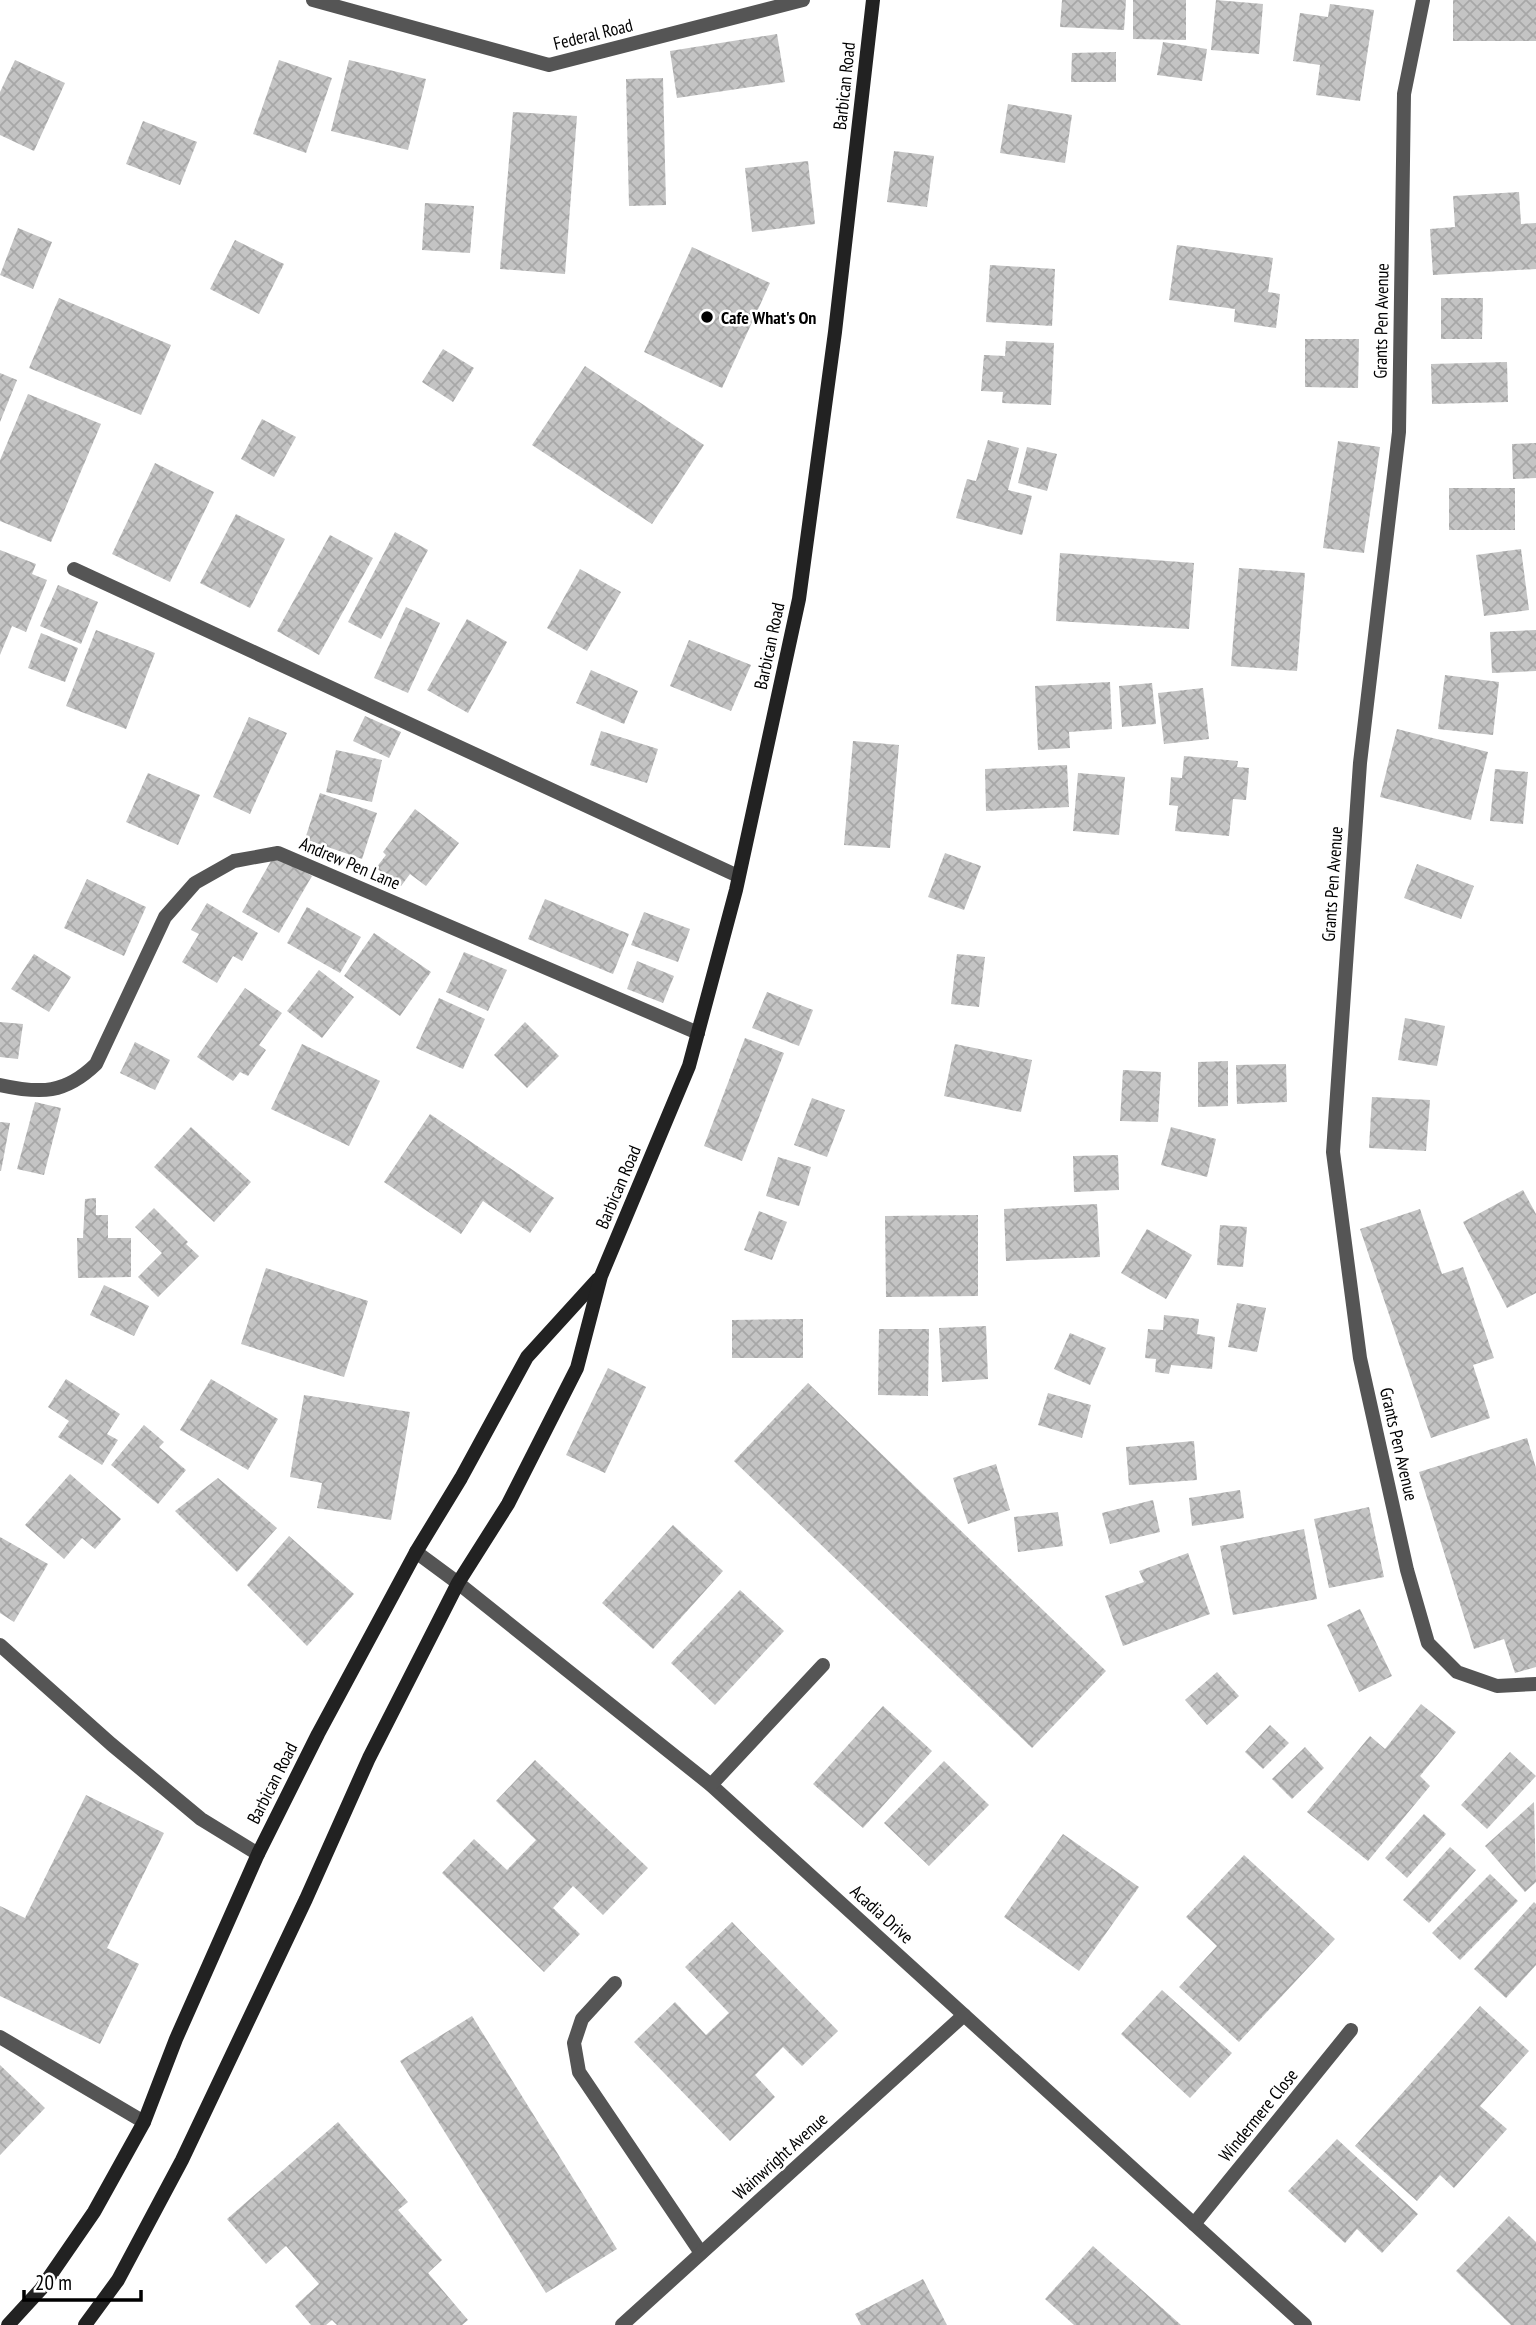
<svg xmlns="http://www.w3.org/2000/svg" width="1536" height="2325" viewBox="0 0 1536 2325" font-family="'PT Sans Narrow',sans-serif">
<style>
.building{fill:url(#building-cross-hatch)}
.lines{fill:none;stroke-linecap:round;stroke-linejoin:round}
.service{stroke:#555;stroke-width:14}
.minor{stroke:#555;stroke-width:14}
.secondary{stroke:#222;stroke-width:14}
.poi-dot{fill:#000;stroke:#fff;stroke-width:2.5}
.labels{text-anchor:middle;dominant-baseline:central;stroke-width:5;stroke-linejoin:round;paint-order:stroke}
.street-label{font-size:18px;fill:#000;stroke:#fff}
.poi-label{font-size:18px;font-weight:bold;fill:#000;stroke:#fff;text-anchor:start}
</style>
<defs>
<pattern id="building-cross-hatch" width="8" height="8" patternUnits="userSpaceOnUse" patternTransform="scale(1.75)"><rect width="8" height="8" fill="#c4c4c4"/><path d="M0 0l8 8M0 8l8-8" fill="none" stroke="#a7a7a7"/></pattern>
</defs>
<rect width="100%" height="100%" fill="#fff"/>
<g class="building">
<polygon points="1062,0 1126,0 1124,30 1060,27"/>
<polygon points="1133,0 1186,0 1186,40 1133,39"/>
<polygon points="1216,0 1263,4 1259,54 1211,50"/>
<rect x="1453" y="0" width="83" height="41"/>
<polygon points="1330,4 1374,10 1360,101 1316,95 1320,65 1293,61 1300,13 1328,17"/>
<polygon points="777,34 785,82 677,98 670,51"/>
<polygon points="1163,42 1207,49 1202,81 1157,75"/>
<polygon points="1116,52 1116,82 1071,82 1072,53"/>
<polygon points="15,60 65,83 34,151 0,135 0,92"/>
<polygon points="279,60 332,78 306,153 253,134"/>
<polygon points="349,60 426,79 408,150 331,131"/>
<polygon points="663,78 666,205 629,206 626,79"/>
<polygon points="1008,104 1072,115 1065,163 1000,153"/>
<polygon points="513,112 577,116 565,274 500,269"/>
<polygon points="143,121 197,142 180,185 126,164"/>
<polygon points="894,151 934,156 927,207 887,202"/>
<polygon points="808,161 815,224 752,232 745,168"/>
<polygon points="1519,192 1521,224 1536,223 1536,269 1433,275 1430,229 1455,227 1453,196"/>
<polygon points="425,203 474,206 470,253 422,250"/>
<polygon points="18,228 52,242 33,289 0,275"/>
<polygon points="235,240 284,264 259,314 210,289"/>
<polygon points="1177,245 1273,258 1268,292 1280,294 1276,328 1234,322 1235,309 1169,300"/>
<polygon points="692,247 770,283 722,388 644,352"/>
<polygon points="990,265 1055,269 1052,326 986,322"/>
<polygon points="59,298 171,345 141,415 29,368"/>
<polygon points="1441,298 1483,298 1482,339 1441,339"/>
<polygon points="1305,339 1359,339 1358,388 1305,387"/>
<polygon points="1006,341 1054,343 1051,405 1002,403 1003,392 981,391 984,355 1005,356"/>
<polygon points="443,349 474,368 453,402 422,382"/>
<polygon points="1507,362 1508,402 1432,404 1431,364"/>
<polygon points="585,366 704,445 652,524 532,445"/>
<polygon points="0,373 17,380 0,422"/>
<polygon points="28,394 101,424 51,542 0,521 0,460"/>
<polygon points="262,419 296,437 274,477 241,459"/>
<polygon points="988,440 1019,448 1008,490 1032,496 1022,535 956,518 967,479 976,481"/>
<polygon points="1338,441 1380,447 1364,553 1323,548"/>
<polygon points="1536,443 1536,478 1513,479 1512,444"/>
<polygon points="1027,447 1057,454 1047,491 1018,483"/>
<polygon points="155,463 214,492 170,582 112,554"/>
<rect x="1449" y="488" width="66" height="42"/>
<polygon points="236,514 285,539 250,608 200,583"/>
<polygon points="395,532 428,550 381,639 348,622"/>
<polygon points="330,535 373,558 319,655 277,631"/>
<polygon points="1521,549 1529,610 1484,616 1476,555"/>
<polygon points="0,550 36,564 32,574 47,580 26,632 12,626 0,655"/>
<polygon points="1060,553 1194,563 1189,629 1056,621"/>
<polygon points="1239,568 1305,573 1297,671 1231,666"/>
<polygon points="580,569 621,592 587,651 547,628"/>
<polygon points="58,585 98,602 81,644 40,626"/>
<polygon points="406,607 440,623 408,693 374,678"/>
<polygon points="467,619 507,642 468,713 427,690"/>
<polygon points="96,630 155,653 126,729 66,706"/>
<polygon points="1536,630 1536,671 1492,673 1490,632"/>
<polygon points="41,633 78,648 65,682 28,668"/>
<polygon points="689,640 751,665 731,711 670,686"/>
<polygon points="591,670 638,691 624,724 576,703"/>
<polygon points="1445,675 1499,682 1493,735 1438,729"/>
<polygon points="1110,682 1112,729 1069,732 1070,748 1038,750 1035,686"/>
<polygon points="1152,683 1156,724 1122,727 1119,686"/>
<polygon points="1203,688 1209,739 1164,744 1158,693"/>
<polygon points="365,716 401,732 389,758 353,741"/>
<polygon points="249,717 287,733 250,814 213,797"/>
<polygon points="1397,729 1488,752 1471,820 1380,797"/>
<polygon points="601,731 658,749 647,783 590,765"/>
<polygon points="853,741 899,745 890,848 844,845"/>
<polygon points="336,750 382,760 372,802 326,792"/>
<polygon points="1184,756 1238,761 1237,767 1249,768 1246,800 1233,799 1229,836 1175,831 1178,806 1169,805 1171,777 1182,778"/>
<polygon points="1067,765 1069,807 986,811 985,769"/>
<polygon points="1495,769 1528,772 1523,824 1490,821"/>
<polygon points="148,773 200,795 178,845 126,822"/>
<polygon points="1078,773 1125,777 1119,835 1073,831"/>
<polygon points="320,793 377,813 362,859 305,839"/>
<polygon points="415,809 459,843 426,886 410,874 401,886 376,868 386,855 383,852"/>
<polygon points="945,853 981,866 964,910 928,897"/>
<polygon points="275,854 312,876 279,933 242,912"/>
<polygon points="1417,864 1474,886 1461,919 1404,898"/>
<polygon points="87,879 146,907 124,956 64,928"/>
<polygon points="545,899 629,934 613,974 528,939"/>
<polygon points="207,903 258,933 242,961 233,956 217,983 182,962 199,934 191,930"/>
<polygon points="307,907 361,937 340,973 287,943"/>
<polygon points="644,912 690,929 678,962 631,945"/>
<polygon points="374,933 431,972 400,1016 344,976"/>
<polygon points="464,952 507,970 488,1011 446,992"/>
<polygon points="34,954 71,977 49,1012 11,989"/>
<polygon points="957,954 985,957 979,1007 951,1004"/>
<polygon points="637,961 674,976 663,1003 627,989"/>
<polygon points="319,970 354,997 322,1038 287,1011"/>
<polygon points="245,988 282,1013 259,1045 266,1050 248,1076 240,1072 233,1081 197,1057"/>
<polygon points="767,992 813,1010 799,1046 752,1028"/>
<polygon points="439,998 485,1019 463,1069 416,1048"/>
<polygon points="1405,1018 1445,1026 1437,1066 1398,1060"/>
<polygon points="0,1022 23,1024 18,1059 0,1057"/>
<polygon points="525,1022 559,1056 527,1088 494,1055"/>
<polygon points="745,1038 784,1053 742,1161 704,1146"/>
<polygon points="135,1042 170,1060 155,1090 120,1073"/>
<polygon points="302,1044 380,1081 349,1146 271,1109"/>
<polygon points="955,1044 1032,1060 1021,1112 944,1096"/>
<polygon points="1228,1061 1228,1106 1198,1107 1198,1062"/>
<polygon points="1286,1064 1287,1102 1237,1104 1236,1065"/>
<polygon points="1123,1070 1161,1072 1158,1122 1120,1121"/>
<polygon points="1372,1097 1430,1100 1426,1151 1369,1148"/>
<polygon points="812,1098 845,1110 827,1157 794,1145"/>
<polygon points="35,1102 61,1108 44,1175 17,1169"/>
<polygon points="430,1114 554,1198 530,1233 483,1201 461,1234 384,1182"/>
<polygon points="0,1122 10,1123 1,1171 0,1171"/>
<polygon points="191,1127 251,1182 214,1222 154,1167"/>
<polygon points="1171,1127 1216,1139 1207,1177 1161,1165"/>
<polygon points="1118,1155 1119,1190 1074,1192 1073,1156"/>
<polygon points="778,1157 811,1167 799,1206 766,1196"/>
<polygon points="1523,1190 1536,1214 1536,1293 1507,1308 1463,1222"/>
<polygon points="96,1198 96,1215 108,1215 108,1238 131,1238 131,1277 78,1278 77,1238 83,1238 85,1199"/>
<polygon points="1097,1204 1100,1257 1006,1261 1004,1209"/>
<polygon points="154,1208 188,1242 186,1244 199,1256 158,1297 138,1277 162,1253 135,1227"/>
<polygon points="1420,1209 1442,1274 1463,1267 1494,1358 1473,1365 1490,1418 1431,1438 1360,1229"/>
<polygon points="759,1211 787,1222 772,1260 744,1250"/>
<polygon points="978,1215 978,1296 886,1297 885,1216"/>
<polygon points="1220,1225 1247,1227 1243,1267 1217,1265"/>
<polygon points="1147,1229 1192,1255 1166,1299 1121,1273"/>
<polygon points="266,1268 368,1301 344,1377 241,1344"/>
<polygon points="104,1285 149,1306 134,1336 90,1315"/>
<polygon points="1237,1303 1266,1308 1257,1352 1228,1347"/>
<polygon points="1164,1315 1199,1319 1197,1334 1215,1337 1212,1369 1171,1365 1169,1374 1155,1372 1156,1359 1145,1358 1148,1329 1163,1330"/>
<polygon points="803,1319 803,1358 732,1358 732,1320"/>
<polygon points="986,1326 988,1379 942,1382 939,1328"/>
<polygon points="879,1329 929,1329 928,1396 878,1395"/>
<polygon points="1070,1333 1106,1348 1090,1385 1054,1369"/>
<polygon points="608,1368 646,1387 605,1473 566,1455"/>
<polygon points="66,1379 120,1414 107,1434 118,1440 102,1465 58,1437 69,1421 48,1407"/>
<polygon points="211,1379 278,1419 248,1470 180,1430"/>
<polygon points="808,1383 1106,1671 1032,1748 734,1461"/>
<polygon points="1048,1393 1091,1405 1082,1438 1038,1425"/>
<polygon points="304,1395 410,1412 391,1520 317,1508 322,1483 290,1477"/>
<polygon points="144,1425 164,1442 159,1447 186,1470 158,1504 111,1465"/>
<polygon points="1527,1438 1536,1468 1536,1667 1515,1673 1504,1639 1474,1649 1419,1472"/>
<polygon points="1194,1441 1197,1480 1129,1485 1126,1447"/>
<polygon points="996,1464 1010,1510 968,1524 953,1478"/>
<polygon points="70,1474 121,1519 95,1549 82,1538 64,1559 25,1525"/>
<polygon points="218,1478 277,1528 237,1572 175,1511"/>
<polygon points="1240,1490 1244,1518 1192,1526 1189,1498"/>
<polygon points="1153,1500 1160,1532 1110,1544 1102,1513"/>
<polygon points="1369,1507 1384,1577 1329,1588 1314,1519"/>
<polygon points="1058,1512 1063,1546 1018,1552 1014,1517"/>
<polygon points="673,1525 723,1571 653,1649 602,1603"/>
<polygon points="1304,1529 1317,1599 1233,1615 1220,1546"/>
<polygon points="289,1536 354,1594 307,1646 247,1585"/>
<polygon points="0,1537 48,1564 14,1622 0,1613"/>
<polygon points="1188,1553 1210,1614 1123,1646 1105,1596 1144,1582 1139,1571"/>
<polygon points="740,1590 784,1631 715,1705 671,1663"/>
<polygon points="1360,1609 1392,1676 1359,1692 1327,1625"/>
<polygon points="1217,1672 1239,1696 1207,1725 1185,1700"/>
<polygon points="1421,1704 1456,1732 1420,1776 1430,1786 1368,1861 1307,1812 1370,1736 1385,1749"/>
<polygon points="883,1706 932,1751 863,1828 813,1784"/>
<polygon points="1270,1725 1289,1743 1263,1769 1245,1752"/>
<polygon points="1305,1747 1324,1768 1292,1799 1272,1779"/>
<polygon points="1510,1752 1536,1776 1487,1829 1461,1805"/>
<polygon points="535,1760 648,1868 603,1915 573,1886 553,1908 580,1934 544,1972 442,1873 474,1839 507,1870 536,1840 496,1801"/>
<polygon points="944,1761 989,1805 929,1866 884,1823"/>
<polygon points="86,1795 164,1833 107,1948 139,1964 100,2044 0,1996 0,1906 25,1918"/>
<polygon points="1534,1802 1536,1882 1525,1892 1485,1846"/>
<polygon points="1424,1814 1446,1834 1407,1878 1385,1858"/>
<polygon points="1063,1834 1139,1887 1079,1971 1004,1917"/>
<polygon points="1450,1847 1476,1870 1429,1923 1403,1900"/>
<polygon points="1244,1855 1335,1939 1239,2042 1179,1987 1217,1946 1186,1917"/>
<polygon points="1490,1874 1518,1901 1460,1960 1432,1933"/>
<polygon points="1534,1902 1536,1904 1536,1965 1506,1998 1474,1969"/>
<polygon points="732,1922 838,2031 802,2066 783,2047 755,2075 775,2097 730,2141 634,2042 675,2002 706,2035 729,2013 685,1967"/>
<polygon points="1162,1990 1232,2053 1190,2098 1121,2034"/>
<polygon points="1480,2006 1529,2051 1480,2106 1507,2129 1454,2188 1440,2175 1417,2201 1355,2146"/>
<polygon points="472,2016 617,2249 546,2293 400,2061"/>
<polygon points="0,2065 45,2108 0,2155"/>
<polygon points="338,2122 408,2202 398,2210 442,2260 428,2273 468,2320 462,2325 337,2325 332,2320 326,2325 311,2325 295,2306 319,2284 286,2246 266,2264 227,2219"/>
<polygon points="1337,2139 1418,2214 1382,2253 1357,2229 1345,2243 1288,2191"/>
<polygon points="1509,2216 1536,2242 1536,2325 1511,2325 1456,2271"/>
<polygon points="1093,2246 1181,2325 1074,2325 1045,2299"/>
<polygon points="923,2279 947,2325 861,2325 855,2314"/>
</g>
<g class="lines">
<polyline class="service" points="615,1983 582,2019 574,2043 579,2072 701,2253"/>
<g class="minor">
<polyline points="313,0 549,65 803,0"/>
<polyline points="1423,0 1404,94 1399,432 1360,763 1333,1152 1360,1358 1407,1570 1428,1643 1457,1672 1497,1686 1536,1684"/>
<polyline points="74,569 738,876"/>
<path d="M0,1085C41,1094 65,1094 96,1064L165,917L195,883L234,861L278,853L698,1033"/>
<polyline points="416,1552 458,1583 711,1785 1305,2325"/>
<polyline points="0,1645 111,1744 201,1819 258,1854"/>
<polyline points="711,1785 823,1665"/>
<polyline points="0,2037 144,2122"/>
<polyline points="1194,2224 1351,2030"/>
<polyline points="622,2325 964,2015"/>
</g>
<g class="secondary">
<polyline points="8,2325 41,2289 94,2212 144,2122 176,2039 258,1854 318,1734 416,1552 461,1478 527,1357 598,1279"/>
<polyline points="85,2325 118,2280 182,2160 306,1899 369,1758 458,1583 508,1504 577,1368 601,1276 689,1066 736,890 799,599 835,332 873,0"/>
</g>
</g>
<circle class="poi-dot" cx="707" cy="317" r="7"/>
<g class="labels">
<g class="street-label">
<text transform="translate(593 34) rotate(-14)">Federal Road</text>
<text transform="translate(844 86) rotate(-84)">Barbican Road</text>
<text transform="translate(1381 321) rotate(-89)">Grants Pen Avenue</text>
<text transform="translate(769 646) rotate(-78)">Barbican Road</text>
<text transform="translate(350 863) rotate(23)">Andrew Pen Lane</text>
<text transform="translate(1332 884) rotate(-86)">Grants Pen Avenue</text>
<text transform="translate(618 1187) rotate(-67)">Barbican Road</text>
<text transform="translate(1399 1444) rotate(77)">Grants Pen Avenue</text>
<text transform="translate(272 1783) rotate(-63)">Barbican Road</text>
<text transform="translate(882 1914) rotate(42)">Acadia Drive</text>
<text transform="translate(1258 2115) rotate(-51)">Windermere Close</text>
<text transform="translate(780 2156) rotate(-42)">Wainwright Avenue</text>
</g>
<g class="poi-label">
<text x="721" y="317">Cafe What's On</text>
</g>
</g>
<path d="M24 2290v10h117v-10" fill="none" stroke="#000000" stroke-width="3.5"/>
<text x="35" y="2290" font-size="21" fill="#000000" stroke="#ffffff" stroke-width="5" paint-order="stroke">20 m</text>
</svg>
